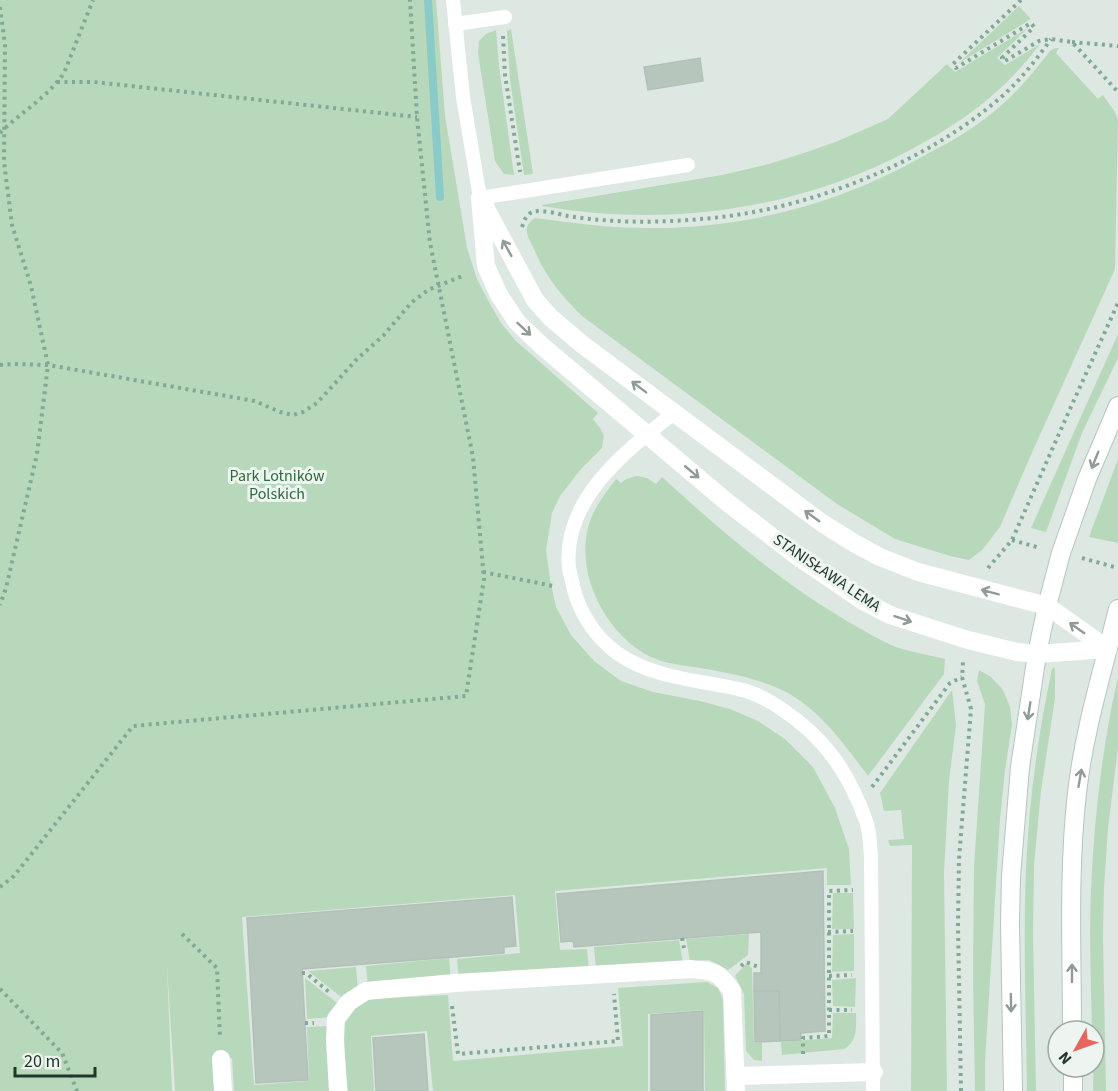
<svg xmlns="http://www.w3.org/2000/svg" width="1118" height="1091" viewBox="0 0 1118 1091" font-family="'Source Sans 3',sans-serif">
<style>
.green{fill:#b8d8bb}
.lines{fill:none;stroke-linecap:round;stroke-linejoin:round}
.stream{stroke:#8acac8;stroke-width:8}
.building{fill:#b7c6bd;stroke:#b1c1b8;stroke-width:1.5}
.secondary-casing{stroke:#b2c7bc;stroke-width:20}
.path{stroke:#81a995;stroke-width:4;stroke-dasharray:3 4.5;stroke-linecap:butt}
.lane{stroke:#fff;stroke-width:14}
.street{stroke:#fff;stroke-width:18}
.secondary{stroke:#fff;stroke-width:18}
.oneway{stroke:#909b96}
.labels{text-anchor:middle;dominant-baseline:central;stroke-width:6;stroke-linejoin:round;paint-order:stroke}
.park-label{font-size:16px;fill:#2f6a3b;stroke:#eef5f0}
.street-label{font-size:16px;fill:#21372d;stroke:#eef5f0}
</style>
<rect width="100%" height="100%" fill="#dee8e2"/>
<g class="green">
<polygon points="0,0 436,0 445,116 467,248 477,279 490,304 501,323 516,341 598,413 593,419 600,428 604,436 602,448 581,469 560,496 552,513 546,550 550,579 556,607 571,635 594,661 621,681 653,692 700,701 730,709 758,721 785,739 813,767 835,808 849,849 851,885 827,885 827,868 555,891 560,950 587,949 589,969 459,981 457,959 520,953 515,895 242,917 254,1085 309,1081 307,1027 330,1026 333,1091 234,1091 232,1058 216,1059 217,1091 175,1091 167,966 172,1091 0,1091"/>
<polygon points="1019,6 1031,19 959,63"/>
<path d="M1028,28L997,58L1005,65L1040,44C1004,92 964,121 912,149C798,210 669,228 542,206V205L722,175L769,164L810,151L838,141L888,119L947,64L955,72Z"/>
<polygon points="511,29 533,174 524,175 510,80 507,31"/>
<polygon points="496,30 499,66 514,175 504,174 495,161 478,53 479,41 486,34"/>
<path d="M1056,48H1059L1056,53L1098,99L1103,95L1115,112L1118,120L1115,269L1030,457L1000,527L982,550L969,560L950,556L895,539L837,504L582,316C559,293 546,277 533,247C530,241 524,231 528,225C529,222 532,220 535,218C573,223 610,228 648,228C724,229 805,212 874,181C892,173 910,164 927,154C954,140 983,123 1006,101C1023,86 1037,67 1051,50Z"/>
<polygon points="1118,334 1118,358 1082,433 1046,532 1031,528"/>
<polygon points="1118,459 1118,543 1089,537"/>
<path d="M637,476L647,478L656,484L662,477C720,530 779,581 847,621C863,630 879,640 896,647C911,652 929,655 945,659L944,674L868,776C844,744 819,708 782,690C754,677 724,672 694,667C682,665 670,664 658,660C608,641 572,573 590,521C596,505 606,492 616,479L621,483L626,479Z"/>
<path d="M1054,667L1055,669V698L1041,791L1034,865L1033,935L1036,1091H1027C1026,1017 1023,942 1026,868C1029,801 1038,734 1052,669Z"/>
<polygon points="979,670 991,677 1003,690 1010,707 1012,725 1005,770 1000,819 985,1062 985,1091 975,1091 973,975 974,866 985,704 977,681"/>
<path d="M1118,677V748L1108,828L1104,888L1103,936L1106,1091H1093L1094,1031H1092C1091,984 1089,937 1091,890C1094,819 1102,747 1118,677Z"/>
<polygon points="952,690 956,725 949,781 944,872 947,1091 911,1091 912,845 890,846 888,840 904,839 901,810 884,811 880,793"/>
<polygon points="833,893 853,893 854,929 832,929"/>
<polygon points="749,934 748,955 728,970 709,960 690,961 686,939"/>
<polygon points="854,934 854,971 832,972 833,935"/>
<polygon points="679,940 683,963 596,971 594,947"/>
<polygon points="449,958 451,981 368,988 366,966"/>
<polygon points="746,964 752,968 754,1043 762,1043 762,1061 754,1060 746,1051 744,994 735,976"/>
<polygon points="356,967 358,990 344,999 308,971"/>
<polygon points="305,978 340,1005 332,1017 307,1019"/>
<polygon points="856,978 855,1007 833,1006 832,980"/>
<polygon points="707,982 718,988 723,999 725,1091 705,1091 704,1010 648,1014 648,1091 433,1091 427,1031 371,1036 374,1091 348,1091 342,1026 350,1008 363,999 448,995 453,1061 623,1046 618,988"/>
<path d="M833,1013H856C856,1027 858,1041 844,1049L782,1055L781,1042L832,1038Z"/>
</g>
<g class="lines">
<polyline class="stream" points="428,0 440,197"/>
</g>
<g class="building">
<polygon points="700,58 703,81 648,90 644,67"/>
<polygon points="823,871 825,1031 801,1033 801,1040 780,1041 779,991 754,991 754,973 761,973 761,932 574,947 573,941 561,942 557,894"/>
<polygon points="512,897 516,946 504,947 504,953 302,969 308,1080 256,1083 247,918"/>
<polygon points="754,991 779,991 780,1041 755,1042"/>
<polygon points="703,1011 703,1091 651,1091 651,1015"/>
<polygon points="424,1034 428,1091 376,1091 373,1038"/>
</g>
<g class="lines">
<defs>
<g id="secondary">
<path d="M1072,1031C1072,952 1068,871 1077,793C1084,730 1103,670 1118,609"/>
<polyline points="1073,1067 1073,1091"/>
<polyline points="1013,1091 1010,923 1011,876 1020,767 1037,654 1047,606 1061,553 1087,479 1118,406"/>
</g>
</defs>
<use href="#secondary" class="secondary-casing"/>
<g class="path">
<polyline points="1021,0 953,64 956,68 1031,23 1034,27 1002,58 1005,61 1039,41 1051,39 1072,42 1118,92"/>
<polyline points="0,7 5,45 4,162 12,225 31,286 48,365 37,454 6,588 0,605"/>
<polyline points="503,36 505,75 520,172"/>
<polyline points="1072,42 1118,46"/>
<polyline points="57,82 94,82 417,117"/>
<path d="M0,133C21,112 47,98 64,73L93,0"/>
<path d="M522,227C524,221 526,215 532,212C542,209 558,214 568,216C612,223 656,223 700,219C802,212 923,165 1000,98C1020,81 1036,60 1051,39"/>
<polyline points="0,365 13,364 48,365 255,401 280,412 293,415 303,412 317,403 357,359 383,336 411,303 428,290 465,275"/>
<polyline points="1012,540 1040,548"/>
<polyline points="1082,558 1118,568"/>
<polyline points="988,568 1012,540 1070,409 1118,303"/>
<polyline points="483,572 553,586"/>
<polyline points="872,787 950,683 962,677"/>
<polyline points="0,887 14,876 133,726 466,696 484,579 473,457 430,243 417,117 410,0"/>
<polyline points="828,932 853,931"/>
<polyline points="182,934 217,968 220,1038"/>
<polyline points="682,938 684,948"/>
<polyline points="741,966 746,962 761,968"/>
<polyline points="302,973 306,973 329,992"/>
<polyline points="829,976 852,975"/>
<polyline points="0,989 62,1053 77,1091"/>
<polyline points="452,1006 458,1054 618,1041 614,994"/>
<polyline points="829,1010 852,1010"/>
<polyline points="305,1023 314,1023"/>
<polyline points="803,1054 803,1038 829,1036 829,891 853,890"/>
<polyline points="961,1091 958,926 959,859 971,709 962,677 963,662"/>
</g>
<g class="lane">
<polyline points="453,0 463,97 480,198 688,165"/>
<polyline points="455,24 505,17"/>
<path d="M674,413C626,451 562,499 569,568C570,574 572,580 573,586C579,612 595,637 617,653C652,678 698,680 738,689C755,692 770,701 783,710C825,738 849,773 866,821C870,831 870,845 871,857L873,1091"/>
</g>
<g class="street">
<polyline points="480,198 486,266 499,295 517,322 542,346 728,503 797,556 863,601 890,615 918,624 968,640 1017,652 1037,654 1108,649"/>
<polyline points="484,205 535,300 551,318 583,345 822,523 854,543 880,557 918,572 1047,606 1108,649"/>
<polyline points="221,1059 223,1091"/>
<polyline points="736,1076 874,1072"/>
<path d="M338,1091L335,1040L336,1019L349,1002L366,991L455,983L691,969C714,971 718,971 732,991L736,1091"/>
</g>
<use href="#secondary" class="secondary"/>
</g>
<defs><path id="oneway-shaft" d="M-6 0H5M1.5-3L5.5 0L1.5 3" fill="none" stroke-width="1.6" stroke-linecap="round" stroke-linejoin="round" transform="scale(1.5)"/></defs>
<g class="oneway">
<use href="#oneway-shaft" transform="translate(507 248) rotate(-119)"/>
<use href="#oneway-shaft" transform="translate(524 329) rotate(43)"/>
<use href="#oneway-shaft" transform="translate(639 387) rotate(-143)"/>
<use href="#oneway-shaft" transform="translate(1095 460) rotate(112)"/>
<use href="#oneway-shaft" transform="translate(692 472) rotate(40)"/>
<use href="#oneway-shaft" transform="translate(812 516) rotate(-144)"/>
<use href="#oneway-shaft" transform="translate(990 592) rotate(-165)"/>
<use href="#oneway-shaft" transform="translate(903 619) rotate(19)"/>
<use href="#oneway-shaft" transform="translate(1077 628) rotate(-145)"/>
<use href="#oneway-shaft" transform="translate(1029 711) rotate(99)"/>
<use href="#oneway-shaft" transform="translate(1080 778) rotate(-80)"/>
<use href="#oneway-shaft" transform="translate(1072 973) rotate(-90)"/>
<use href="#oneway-shaft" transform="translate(1011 1003) rotate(89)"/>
</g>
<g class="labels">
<g class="park-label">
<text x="277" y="476">Park Lotników<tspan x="277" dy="18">Polskich</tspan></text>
</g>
<g class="street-label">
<text transform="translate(827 573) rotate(34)">STANISŁAWA LEMA</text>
</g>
</g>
<g transform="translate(1076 1049) rotate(230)"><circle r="28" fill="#eef5f0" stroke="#9ca9a2" stroke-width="1.5"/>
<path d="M0-4.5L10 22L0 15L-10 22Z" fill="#e6665f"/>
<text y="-9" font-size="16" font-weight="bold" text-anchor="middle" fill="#21372d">N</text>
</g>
<path d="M15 1067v9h80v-9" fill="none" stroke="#21372d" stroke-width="3"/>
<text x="24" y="1067" font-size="18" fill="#21372d" stroke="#eef5f0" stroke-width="4.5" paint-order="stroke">20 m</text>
</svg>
